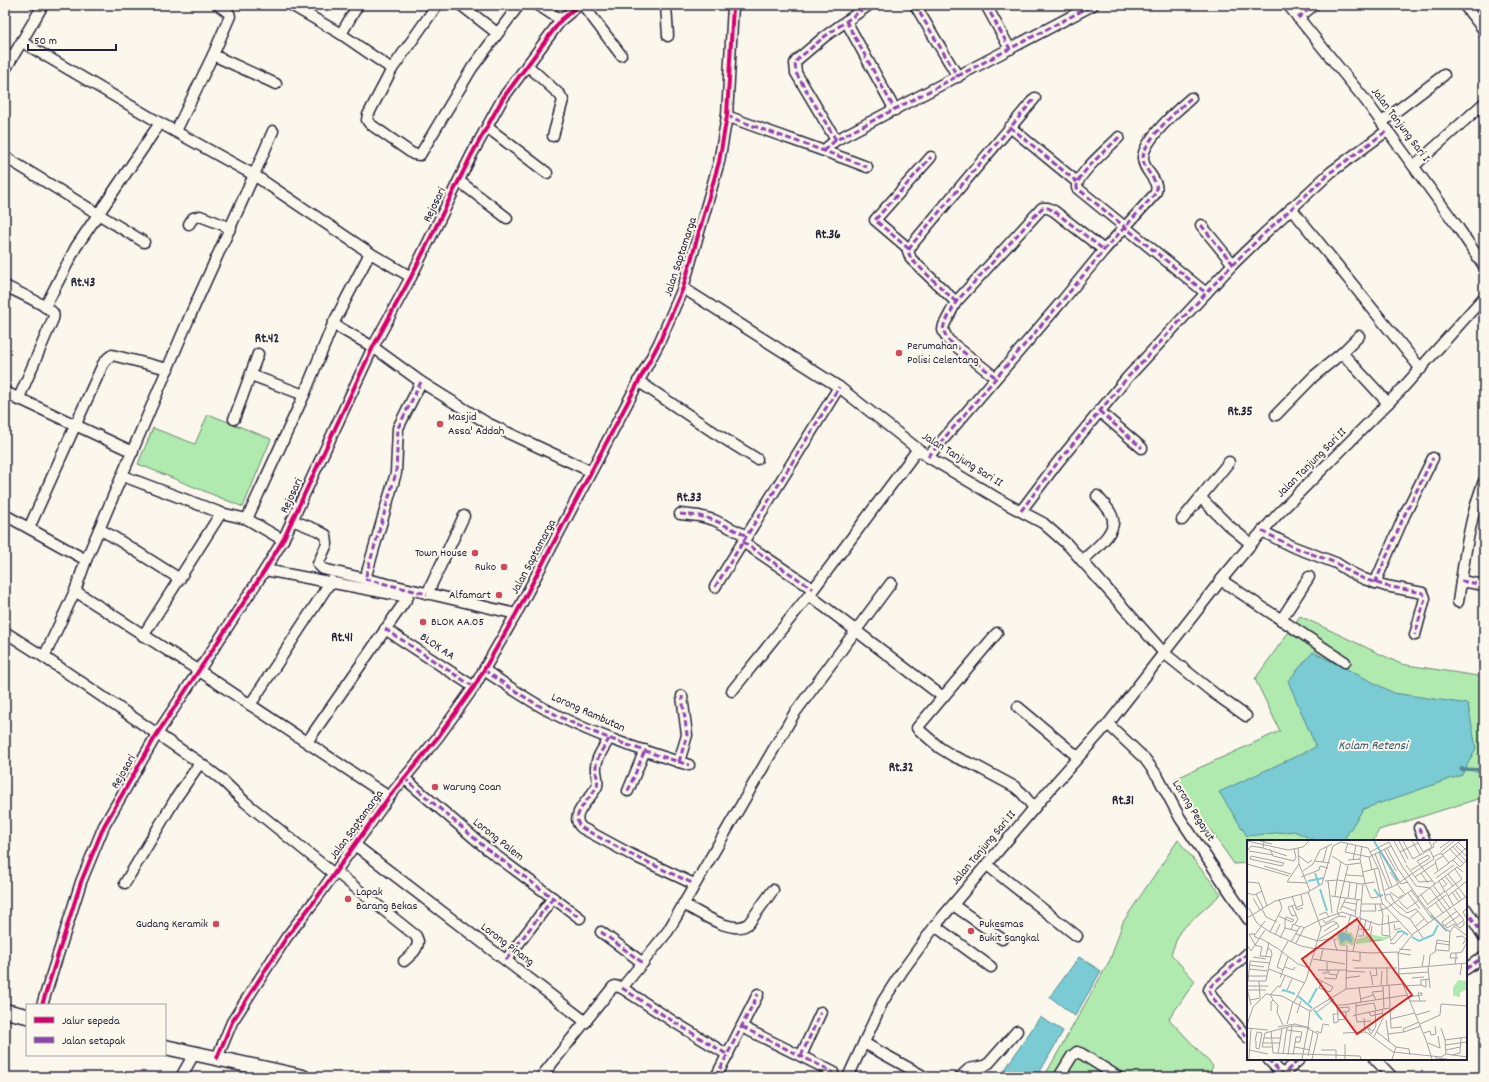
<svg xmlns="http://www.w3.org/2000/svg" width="1489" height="1082" viewBox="0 0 1489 1082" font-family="Dekko,sans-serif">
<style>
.green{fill:#b1eaae;stroke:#6a8674}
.water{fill:#7acbd3;stroke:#578796}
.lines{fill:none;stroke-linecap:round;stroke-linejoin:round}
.stream{stroke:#578796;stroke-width:3.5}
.street-casing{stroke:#22223b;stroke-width:13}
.secondary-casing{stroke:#22223b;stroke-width:17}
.street{stroke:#fbf7ec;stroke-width:10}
.secondary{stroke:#fbf7ec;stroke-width:14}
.quiet{stroke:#8e44ad;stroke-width:3;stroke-dasharray:6 3;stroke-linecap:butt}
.cycleway-casing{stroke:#fbf7ec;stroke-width:6}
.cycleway{stroke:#d6006c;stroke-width:4}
.poi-dot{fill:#d1495b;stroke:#fbf7ec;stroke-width:1.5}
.labels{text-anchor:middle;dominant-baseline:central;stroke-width:4;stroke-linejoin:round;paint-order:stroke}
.street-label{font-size:12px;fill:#22223b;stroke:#fbf7ec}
.poi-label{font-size:12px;fill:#22223b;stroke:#fbf7ec;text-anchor:start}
.neighbourhood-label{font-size:13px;font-weight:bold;fill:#22223b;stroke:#fbf7ec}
.water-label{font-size:13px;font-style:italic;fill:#3c5569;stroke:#fbf7ec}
.inset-river{fill:none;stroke:#7acbd3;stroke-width:2}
.inset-road{fill:none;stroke:#a4a2a5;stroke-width:1}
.view{fill:#d62828;fill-opacity:0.15;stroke:#d62828;stroke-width:2}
.inset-edge{fill:none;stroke:#22223b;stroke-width:2}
</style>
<rect width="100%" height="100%" fill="#fbf7ec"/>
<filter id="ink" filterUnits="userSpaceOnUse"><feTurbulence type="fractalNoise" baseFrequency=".025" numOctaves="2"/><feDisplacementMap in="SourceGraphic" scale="8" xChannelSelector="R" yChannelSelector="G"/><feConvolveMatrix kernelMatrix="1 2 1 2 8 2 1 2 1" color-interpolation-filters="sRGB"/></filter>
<g filter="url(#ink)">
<g class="green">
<polygon points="208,414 271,439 243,507 138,464 153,428 195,444"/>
<polygon points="1300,616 1401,664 1484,677 1484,797 1379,830 1373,841 1248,841 1248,863 1234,864 1175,779 1280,731 1255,679"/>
<polygon points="1178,840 1221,894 1180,931 1171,954 1195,981 1169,1019 1213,1066 1208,1077 1044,1077 1110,960 1123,922"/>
</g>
<g class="water">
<polygon points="1313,652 1394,693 1468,704 1476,748 1462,775 1363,809 1343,841 1316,841 1294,831 1247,836 1219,792 1316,747 1288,681"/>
<polygon points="1079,957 1101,971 1075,1016 1050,997"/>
<polygon points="1040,1017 1063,1031 1037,1077 1000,1077"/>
</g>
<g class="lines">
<polyline class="stream" points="1461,769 1484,770"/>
<defs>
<g id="street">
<polyline points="291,5 341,34 392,69 437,5"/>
<polyline points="461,5 497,33"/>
<polyline points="538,5 561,20"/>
<polyline points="583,5 621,55"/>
<polyline points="666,5 668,36"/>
<polyline points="915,5 958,77"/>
<polyline points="986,5 1010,49"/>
<polyline points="1288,5 1366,101 1457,226 1484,266"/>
<polyline points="1464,5 1483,29 1484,33"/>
<polyline points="1298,18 1314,5"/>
<polyline points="846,21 895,110"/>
<polyline points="341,34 358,5"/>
<polyline points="22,42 160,123"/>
<polyline points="213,55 230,16 229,13 218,5"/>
<polyline points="527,65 560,95 563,100 553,136"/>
<polyline points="392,69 368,115 367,120 370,124 413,154 420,155 472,68 519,5"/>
<polyline points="5,70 43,5"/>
<path d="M727,116C774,134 821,149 867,167"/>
<polyline points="1382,122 1444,75"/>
<polyline points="487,127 547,173"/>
<polyline points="1010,127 1077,182"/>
<polyline points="176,131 213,55 276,84"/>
<path d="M1119,137C1110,147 1075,175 1077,188L1206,293"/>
<polyline points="836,140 796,73 795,63 798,59 824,37 869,5"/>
<polyline points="824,150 836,140 1093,5"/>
<polyline points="5,157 144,242"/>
<polyline points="1414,166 1484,103"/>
<polyline points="459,181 507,218"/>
<polyline points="1291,208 1421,369"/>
<polyline points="189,224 193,218 200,216 231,228"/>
<polyline points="1201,225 1233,264"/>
<polyline points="909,249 875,220 931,157"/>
<path d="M5,286C15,291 47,305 53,313C54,315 54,316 53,319L18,400"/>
<polyline points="683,288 839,387 928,457 1007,504 1043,523 1068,545 1164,653 1215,694 1246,716"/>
<polyline points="956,302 911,259 908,251 914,242 1035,98"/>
<polyline points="45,307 76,247 160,123 254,175 273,131"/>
<polyline points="333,324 373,347 421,382 487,423 590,471"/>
<polyline points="1342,353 1388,403"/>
<polyline points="251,375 304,395"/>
<polyline points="995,377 948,340 943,330 944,325 956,302 1042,208 1048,208 1054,211 1104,250"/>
<polyline points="638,381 715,433 757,459"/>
<polyline points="5,392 133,452"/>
<polyline points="1099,411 1142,448"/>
<polyline points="1276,415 1314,376 1342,353 1359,336"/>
<polyline points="234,419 258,354"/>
<path d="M928,457L1063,300L1104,250L1155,194C1162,181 1143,172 1143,158C1143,141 1178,109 1191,98"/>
<polyline points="123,476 221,513 247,519 304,395 333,324 370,253"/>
<polyline points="1201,498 1228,525 1251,544"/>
<polyline points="1021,511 1058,462 1127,378 1233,264 1266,232 1331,172 1388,130"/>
<polyline points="680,514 699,516 714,520 747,536"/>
<polyline points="5,515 86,560"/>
<polyline points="247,519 283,540"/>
<polyline points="292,520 317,530 326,535 327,544 318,564 323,569 516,614"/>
<polyline points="1182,520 1229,462"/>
<polyline points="29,528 103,364 108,358 112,355 168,369"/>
<polyline points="99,529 112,536 180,579"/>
<polyline points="1262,531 1291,546 1336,563 1350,572 1364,579 1386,586 1423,593 1425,598 1415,635"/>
<polyline points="743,542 813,589"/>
<path d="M1082,561C1092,551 1119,532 1112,516C1109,508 1102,502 1097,496"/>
<polyline points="265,570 408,597 307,742"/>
<polyline points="365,579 396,473 398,428 421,382"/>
<polyline points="1221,580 1345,662"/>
<polyline points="1461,581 1484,585"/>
<polyline points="1375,583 1405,514 1433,458"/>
<polyline points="715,587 839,387"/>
<polyline points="75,591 86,560 190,316 254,175 370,253 411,277"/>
<polyline points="427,594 464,516"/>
<polyline points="809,595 943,697"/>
<path d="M1458,602C1464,561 1469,519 1484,481"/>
<polyline points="1281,620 1309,577"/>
<polyline points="385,629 474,687"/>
<polyline points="5,632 44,657 200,763 221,779 245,802 334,874"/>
<polyline points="997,633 917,728 940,748 953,756 976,766 1015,787 1022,793 1034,808"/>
<polyline points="143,636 221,513"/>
<polyline points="44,657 75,591 198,670 389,797"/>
<path d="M484,670C505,684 526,699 549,711C593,735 641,750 689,765"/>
<polyline points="732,691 809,595 918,449"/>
<polyline points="250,705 331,581"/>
<polyline points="1018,707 1078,757"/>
<polyline points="1108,724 1145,759 1158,777 1180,818 1248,919"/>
<path d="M609,739C604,747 596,758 596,767C595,773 599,780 597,786C592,798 567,816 582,828L632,855L694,884"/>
<polyline points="679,762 687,735 682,696"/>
<polyline points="404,778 487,849 580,918"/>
<polyline points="628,791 645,750"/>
<polyline points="1419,828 1425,841"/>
<polyline points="355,845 586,1022"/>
<polyline points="987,865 1077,936"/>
<path d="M336,872L416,936L418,941C418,950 411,955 404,961"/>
<polyline points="125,883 176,798 200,763"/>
<path d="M683,904C699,912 734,937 749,923L773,890"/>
<polyline points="953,905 1002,939"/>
<polyline points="1466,909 1484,937"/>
<polyline points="935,926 991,967"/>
<polyline points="601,932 643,963"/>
<polyline points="1248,953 1211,986 1209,990 1212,997 1248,1038"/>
<polyline points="506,960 553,898"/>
<polyline points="1466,969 1484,956"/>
<polyline points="622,988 668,931 794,714 891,583"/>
<polyline points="42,1005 81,882 104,826 157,734 265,570 283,540 373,347 411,277 472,154 503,98 561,20 579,5"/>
<polyline points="742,1027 833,1072"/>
<polyline points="864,1043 925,1077"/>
<polyline points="801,1056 821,1012"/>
<polyline points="217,1058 232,1022 286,938 316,899 389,797 438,737 474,687 516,614 659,343 683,288 719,162 727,116 733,5"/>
<polyline points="1268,1059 1285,1077"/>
<polyline points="1375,1059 1392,1077"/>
<polyline points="181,1077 194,1054"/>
<polyline points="541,1077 613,987 615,986 622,988 674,1022 728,1055"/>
<polyline points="716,1077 758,994"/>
<polyline points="848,1077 883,1001 903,970 935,926 1051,788 1108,724 1221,580 1251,544 1277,515 1401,390 1484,297"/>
<polyline points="960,1077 969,1069 984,1066 989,1063 1017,1031"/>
<polyline points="1059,1077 1072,1056 1077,1052 1082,1054 1118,1077"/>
<polyline points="1280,1077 1300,1059"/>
</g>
<g id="secondary">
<polyline points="5,1011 27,1016"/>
<polyline points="165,1047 303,1077"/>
</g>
</defs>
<use href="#street" class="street-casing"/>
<use href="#secondary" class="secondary-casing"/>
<use href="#street" class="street"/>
<use href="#secondary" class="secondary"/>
<g class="quiet">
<polyline points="915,5 958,77"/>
<polyline points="986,5 1010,49"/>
<polyline points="1298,18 1314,5"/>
<polyline points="846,21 895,110"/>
<path d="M727,116C774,134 821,149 867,167"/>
<polyline points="1010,127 1077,182"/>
<path d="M1119,137C1110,147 1075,175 1077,188L1206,293"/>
<polyline points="836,140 796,73 795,63 798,59 824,37 869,5"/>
<polyline points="824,150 836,140 1093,5"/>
<polyline points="1201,225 1233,264"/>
<polyline points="909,249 875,220 931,157"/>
<polyline points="956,302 911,259 908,251 914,242 1035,98"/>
<polyline points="995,377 948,340 943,330 944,325 956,302 1042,208 1048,208 1054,211 1104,250"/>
<polyline points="421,382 398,428 396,473 365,579 427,594"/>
<polyline points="1099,411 1142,448"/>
<path d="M928,457L1063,300L1104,250L1155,194C1162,181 1143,172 1143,158C1143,141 1178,109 1191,98"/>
<polyline points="1021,511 1058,462 1127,378 1233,264 1266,232 1331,172 1388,130"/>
<polyline points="680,514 699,516 714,520 747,536"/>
<polyline points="1262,531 1291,546 1336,563 1350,572 1364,579 1386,586 1423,593 1425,598 1415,635"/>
<polyline points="743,542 813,589"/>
<polyline points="1461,581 1484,585"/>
<polyline points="1375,583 1405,514 1433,458"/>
<polyline points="715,587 839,387"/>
<polyline points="385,629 474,687"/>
<path d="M484,670C505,684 526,699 549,711C593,735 641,750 689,765"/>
<path d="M609,739C604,747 596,758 596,767C595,773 599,780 597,786C592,798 567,816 582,828L632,855L694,884"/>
<polyline points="679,762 687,735 682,696"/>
<polyline points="404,778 487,849 580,918"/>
<polyline points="628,791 645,750"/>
<polyline points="1419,828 1425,841"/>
<polyline points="1466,909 1484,937"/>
<polyline points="601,932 643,963"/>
<polyline points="1248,953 1211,986 1209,990 1212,997 1248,1038"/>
<polyline points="506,960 553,898"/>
<polyline points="1466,969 1484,956"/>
<polyline points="622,988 674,1022 728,1055"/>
<polyline points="742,1027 833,1072"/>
<polyline points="801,1056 821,1012"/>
<polyline points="1268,1059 1285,1077"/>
<polyline points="716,1077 758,994"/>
<polyline points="1280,1077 1300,1059"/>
</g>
<defs>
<g id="cycleway">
<polyline points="42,1005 81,882 104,826 157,734 265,570 283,540 373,347 411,277 472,154 503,98 561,20 579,5"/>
<polyline points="217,1058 232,1022 286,938 316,899 389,797 438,737 474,687 516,614 659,343 683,288 719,162 727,116 733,5"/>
</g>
</defs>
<use href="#cycleway" class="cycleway-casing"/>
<use href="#cycleway" class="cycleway"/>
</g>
</g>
<g class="poi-dot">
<circle cx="899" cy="353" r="4"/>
<circle cx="440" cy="424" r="4"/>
<circle cx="475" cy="553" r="4"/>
<circle cx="504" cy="567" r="4"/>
<circle cx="499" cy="595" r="4"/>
<circle cx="423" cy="622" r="4"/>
<circle cx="435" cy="787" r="4"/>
<circle cx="348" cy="899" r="4"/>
<circle cx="216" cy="924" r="4"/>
<circle cx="971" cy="931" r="4"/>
</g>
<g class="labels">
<g class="street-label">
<text transform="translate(1400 125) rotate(53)">Jalan Tanjung Sari I</text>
<text transform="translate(435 205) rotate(-64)">Rejosari</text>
<text transform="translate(681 257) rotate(-72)">Jalan Saptamarga</text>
<text transform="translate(962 460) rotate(32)">Jalan Tanjung Sari II</text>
<text transform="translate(1312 463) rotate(-45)">Jalan Tanjung Sari II</text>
<text transform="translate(292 496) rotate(-65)">Rejosari</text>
<text transform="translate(534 557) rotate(-62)">Jalan Saptamarga</text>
<text transform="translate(437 647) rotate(34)">BLOK AA</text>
<text transform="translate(588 713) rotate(24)">Lorong Rambutan</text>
<text transform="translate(124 772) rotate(-60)">Rejosari</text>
<text transform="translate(1193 811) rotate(58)">Lorong Pegayut</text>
<text transform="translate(357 825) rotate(-54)">Jalan Saptamarga</text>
<text transform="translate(498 840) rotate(38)">Lorong Palem</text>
<text transform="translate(984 848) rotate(-50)">Jalan Tanjung Sari II</text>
<text transform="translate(507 945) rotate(37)">Lorong Pinang</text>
</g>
<g class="poi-label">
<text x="907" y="346">Perumahan<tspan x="907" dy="14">Polisi Celentang</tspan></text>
<text x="448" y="417">Masjid<tspan x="448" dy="14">Assa' Addah</tspan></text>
<text x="467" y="553" text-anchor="end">Town House</text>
<text x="496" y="567" text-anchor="end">Ruko</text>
<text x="491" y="595" text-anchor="end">Alfamart</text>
<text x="431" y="622">BLOK AA.05</text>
<text x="443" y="787">Warung Coan</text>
<text x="356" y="892">Lapak<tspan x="356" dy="14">Barang Bekas</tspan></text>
<text x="208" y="924" text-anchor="end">Gudang Keramik</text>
<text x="979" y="924">Pukesmas<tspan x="979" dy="14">Bukit Sangkal</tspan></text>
</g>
<g class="neighbourhood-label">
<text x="828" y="235">Rt.36</text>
<text x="83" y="283">Rt.43</text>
<text x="267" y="339">Rt.42</text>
<text x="1240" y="412">Rt.35</text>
<text x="689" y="498">Rt.33</text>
<text x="342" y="638">Rt.41</text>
<text x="901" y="768">Rt.32</text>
<text x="1123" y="801">Rt.31</text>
</g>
<g class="water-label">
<text x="1373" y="746">Kolam Retensi</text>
</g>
</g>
<g transform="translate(1247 840)">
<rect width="220" height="220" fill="#fbf7ec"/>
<path d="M92,90L105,93L108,100L106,106L100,103L98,106H93L89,94ZM119,93L136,97L143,95L142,98L135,101L109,104L110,99L118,97ZM211,140L220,141V149L213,153V157L206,156V147Z" fill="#b1eaae"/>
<path d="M95,92L104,95L105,103L99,100L94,104L91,94Z" fill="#7acbd3"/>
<path class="inset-river" d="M127,1L151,41M68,33L72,45M61,41L76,38M73,49L80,71M127,49L132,56L136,55M184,75L200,91M150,92L155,91L161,95M165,97L172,101L186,95L191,85M35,151L37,150L48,154M51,156L65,168M62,163L70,148M67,170L75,180"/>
<path class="inset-road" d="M0,1L41,10L56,7L62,1M13,1L25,4M147,1L159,23M152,1L161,19M156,1L166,19L187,7L186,4L190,1M165,1L173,15M170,1L176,12M211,2L220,11M101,3L98,12L122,17L144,6M86,6L94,2L121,8L132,30L139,60L153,74L163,79L176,98M115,6L113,19L118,43L124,58L131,57M209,6L220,17M206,7L219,21M16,8L40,16M51,8L52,24L63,51M140,8L151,29L175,63L198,90L203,91L202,111M193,8L203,1M23,9L26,16L47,21L49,17L47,9M137,9L149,31M203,9L216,23M0,11L4,6L16,8L17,1M2,11L26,15M134,11L154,44L161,42M123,12L142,2L155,26L169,46L183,48L210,85L217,80L207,68M132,12L145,47M153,12L171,3M176,12L185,7L182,1M194,12L207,1M128,14L142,48M195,15L213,1M4,16L37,23L35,26L3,19ZM52,16L61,23L65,20M85,16L99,25L113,23M122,17L125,30M186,17L194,13L202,23L187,34M183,18L181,15L170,21L188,44M101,20L113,19M106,20L109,5M206,20L219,8M68,21L83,23M76,22L80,7M201,23L206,20L213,27L220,20M0,24L42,36M52,24L40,42L61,43M159,25L172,42L185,41M17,26L44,34M127,29L135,63L165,95M164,30L183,18M56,31L66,24L73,10L85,4M191,31L188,21L196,16M116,32L131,28M143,32L151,43M174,33L181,43M201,34L210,27L216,32M98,35L117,36M198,36L206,46M54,37L72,30L73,26L81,28M168,37L189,23M189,38L207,25M195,39L200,44L196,47M90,40L94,22M78,41L91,40L114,44L128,42M81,41L85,73M192,41L198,52L215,39L208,29M0,42L12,43M12,43L20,66M150,44L158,54M186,45L203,68M138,50L147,46L187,19L183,10M164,50L186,80M208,50L215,60M143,52L151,58L156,55M199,52L206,65M205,52L212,62M0,53L7,55L15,51M161,53L173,69M9,54L16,68M138,55L143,54L147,62L160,73L169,69L181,83M174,55L181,65M45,56L50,70L56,68M84,56L114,60M88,56L90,40M201,56L220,41M171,57L201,34L220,59M6,58L13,70M101,58L103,42M108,59L110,44M152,61L160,69L172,60M97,62L109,64M189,63L196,73M114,64H136M133,64L136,75L135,85M181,64L198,51M48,65L41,67L45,76L49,75M45,66L51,79L48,84M95,66L108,71M2,68L10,83L23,92L54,106L69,109M48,68L56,65L54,55M220,68L216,72L220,79M15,69L19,77L30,82M180,69L199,55M93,70L99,58M113,71H129L128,64M131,71L140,68L166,49M210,71L195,82L197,86L213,75M72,75L79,72L82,77M141,75L143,95M32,76L38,79L45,82L47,80L39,77L38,79V88L33,98M108,76L110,60M99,77L92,76L90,71L101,26M113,77L116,44M0,78L28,61L59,53L75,44L86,6M162,79L171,71M73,80L95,72L132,85L152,81M76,80L78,83L92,76M147,84L148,90L154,88M198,85L200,88L207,84L213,88L217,85V81M125,86L123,101L134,100M135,86V95L143,96L144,101L151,92M74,87L86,81L90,83M168,87L177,79M38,88L50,91M112,89L122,90L124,81M44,90L46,84L53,87M23,92L35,68L32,59M99,92L104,74M203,92L207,86L220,96M8,94H2L8,105L15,107L13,116L24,117M49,94L71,101M28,95L33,84M111,96H116L119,79M209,97L215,96L219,99L216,104M13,98L30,108L51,124L62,128M12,99L7,96L18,81M72,99L92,87L90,83L77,91M90,99L87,100L90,111M71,101L87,98M44,102L52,88L54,86L57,88M49,103L57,88L73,80M143,103L147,104L157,93M189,103L203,105M0,105L4,111L18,90M20,108L24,110L25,114L21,129M69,108L122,113L151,112M152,109L164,110M189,110L202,111M106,111L114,77M35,112L30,127L36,130M35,112L41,101M151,113L164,115M209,113L215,112L220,102M19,116L22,102M6,117L19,119M66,119L98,124M105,120L113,121V112M73,121L76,109M208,124L209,118H203L204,113H209V118H211M3,125L17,127M181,126L183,148M182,126L183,115L188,112L190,100L203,102M38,127L46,130L48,127M175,127L177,115M107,128H150M2,129L21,131L22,129L58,143M151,129L220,123M71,130H99M82,130V134L90,135L92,130M99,131L118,132M123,131L126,145M75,133H80V122M151,134L182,132M213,135L215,123M1,136H20M125,136L130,135L129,127M33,138L41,117M69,138L86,147M77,138L89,139L90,135M98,138L113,136M165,138L177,137M1,141L3,121L23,123M1,141H19L21,131M75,141L72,148L83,152L86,147M134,145L135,131M136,145L137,169L142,168M140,145V127M142,145L144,188L155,187M174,145L179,147V139M0,146H21M156,146L174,145V140L183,139M112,147L114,162M0,148L4,165M99,149L100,105M1,150H19M40,150L45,139M23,154L26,160L24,162V171M24,154L31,146L33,147L38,136M162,157L175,155V153M81,158L88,165H96L160,155M114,159L126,155M3,160L13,158L12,141M26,160L31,165L30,172L36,185M129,160L125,152L136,151M163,161H179M173,161L171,153H175M47,162L59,140L74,88L61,52M109,163V175L137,169M90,165V168L91,174V182L87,183L86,174H91M109,166L127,163L129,171M90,168L102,167V171L99,172M70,172L87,159M91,172H99V179L91,180M122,172L124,176L136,173M50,173L54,161M169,175L183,171M106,176L109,175L110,182L124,181M117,178L118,191M143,179L168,173M139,180L142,202M40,184L46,162M173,184L193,175L194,164L220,166M0,185L6,167L19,154L35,156L63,171L99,149L156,144M31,187L48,184L63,188M61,187L63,171M0,188L21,190M194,188L198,200L199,214L194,217M40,190L55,192L53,202H48M24,191L26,213L113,216L114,219M69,191L74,193L76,184L82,185M126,191L120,187L124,194L128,188L129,185L128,171M130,192L149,207L162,209L163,215M157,192L174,186M96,193L119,192L146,212L194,217M177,193L183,191L184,195L189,194L188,186M141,194L157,192L156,189L172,182M127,197L136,178L135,169M17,198H33M198,200L220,197M8,201L10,192L15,193L12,209L9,208V201M16,203H33M181,203L193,208L191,196M198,205L220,202M25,207H15L18,193L45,186L58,187L71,194L65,219M48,207L63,210M2,210L21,214M74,210H89V219M199,210L213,207M31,214L35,188M36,214L40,187M199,214L220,217M41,215L45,186M46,215L49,197H54M205,215L213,213L214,197M61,216L66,191M188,218L200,219M2,219L4,188M55,219L61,188M98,219V204M145,219L149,207M185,219L179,200L152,135L151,113L166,94L220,56"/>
<path class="view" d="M110,79L165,155L110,194L55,119Z"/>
<rect width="220" height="220" class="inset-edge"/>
</g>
<rect width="1489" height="1082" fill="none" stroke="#fbf7ec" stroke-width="20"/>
<rect x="10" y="10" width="1469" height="1062" fill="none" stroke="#22223b" stroke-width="1.5" filter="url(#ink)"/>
<rect x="26" y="1004" width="140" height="52" fill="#fbf7ec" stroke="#a4a2a5"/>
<rect x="34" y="1017" width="20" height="6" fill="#d6006c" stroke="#a4a2a5"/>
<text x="62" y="1024" font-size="12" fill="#22223b">Jalur sepeda</text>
<rect x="34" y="1037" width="20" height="6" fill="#8e44ad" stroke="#a4a2a5"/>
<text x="62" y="1044" font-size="12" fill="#22223b">Jalan setapak</text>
<path d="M28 44v6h88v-6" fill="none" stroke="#22223b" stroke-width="2"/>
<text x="34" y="44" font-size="12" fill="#22223b" stroke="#fbf7ec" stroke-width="3" paint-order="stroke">50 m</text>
</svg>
